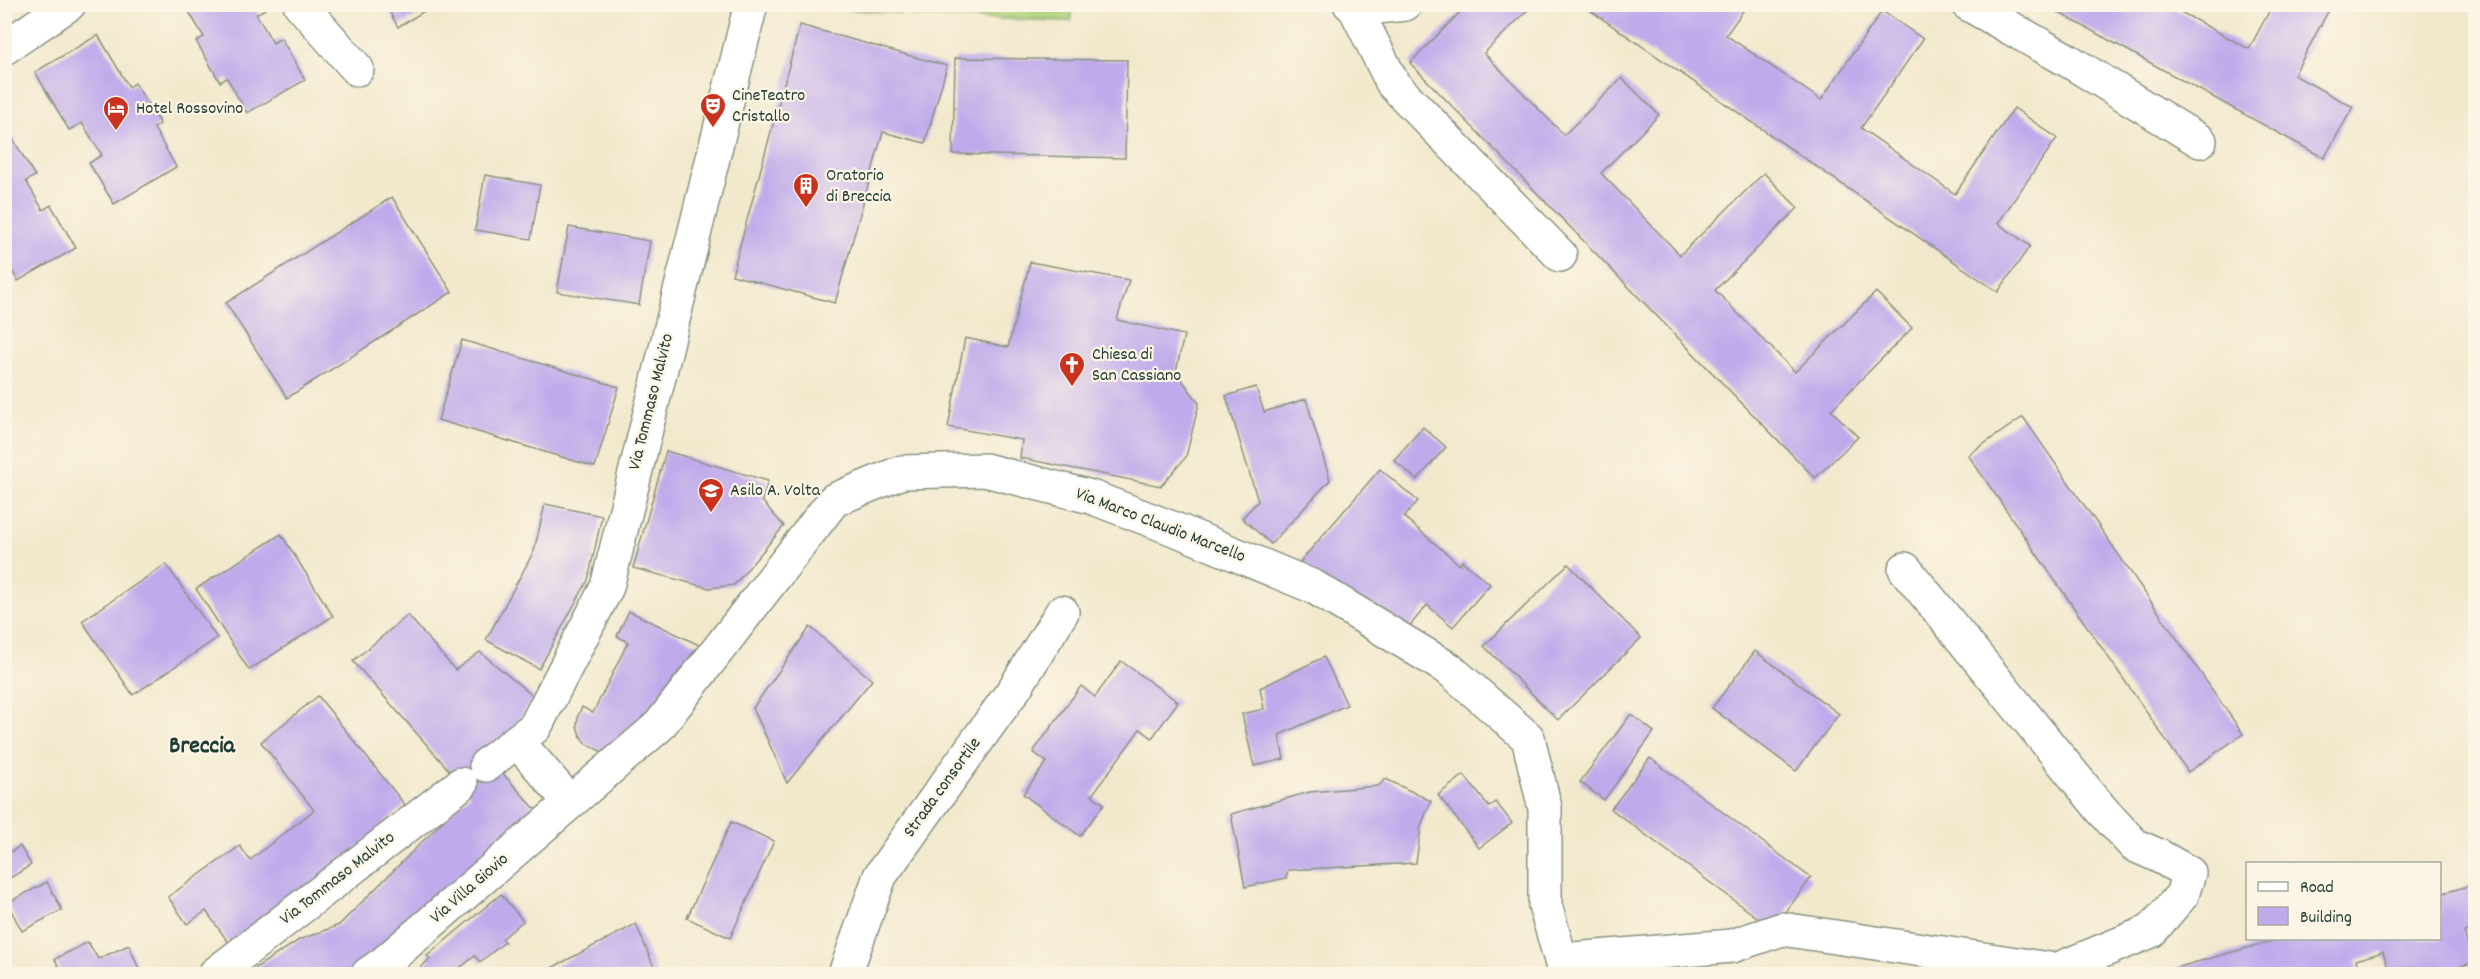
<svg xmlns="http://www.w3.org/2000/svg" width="2480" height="979" viewBox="0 0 2480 979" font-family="Dekko,sans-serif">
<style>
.green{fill:#b0d57e;stroke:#688959;stroke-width:1.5}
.building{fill:#bfaaeb}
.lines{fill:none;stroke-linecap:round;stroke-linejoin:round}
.minor-casing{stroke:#889380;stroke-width:36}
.minor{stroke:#fff;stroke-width:33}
.labels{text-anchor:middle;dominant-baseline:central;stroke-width:4.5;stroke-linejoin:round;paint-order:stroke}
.poi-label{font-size:18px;fill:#1f3d34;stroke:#fcf5e5;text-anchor:start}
.street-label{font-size:18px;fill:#1f3d34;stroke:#fcf5e5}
.district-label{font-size:24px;font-weight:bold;fill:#1f3d34;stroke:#fcf5e5}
</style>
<rect width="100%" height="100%" fill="#fcf5e5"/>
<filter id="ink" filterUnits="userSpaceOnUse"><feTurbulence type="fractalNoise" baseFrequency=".0167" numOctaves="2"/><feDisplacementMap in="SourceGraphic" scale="12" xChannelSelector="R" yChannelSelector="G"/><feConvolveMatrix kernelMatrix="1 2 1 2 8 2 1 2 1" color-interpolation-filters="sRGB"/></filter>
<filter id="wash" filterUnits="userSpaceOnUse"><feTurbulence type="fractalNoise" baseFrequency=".008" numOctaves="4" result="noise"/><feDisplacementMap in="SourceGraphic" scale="24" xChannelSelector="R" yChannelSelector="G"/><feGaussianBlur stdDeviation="1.35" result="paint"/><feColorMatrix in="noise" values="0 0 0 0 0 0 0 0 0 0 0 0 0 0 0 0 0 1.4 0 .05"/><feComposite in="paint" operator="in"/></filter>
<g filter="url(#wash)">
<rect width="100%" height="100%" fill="#f2e9cd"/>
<g class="green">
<polygon points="812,4 902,4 902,13 811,7"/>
<polygon points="911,5 1071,5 1071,21 911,16"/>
</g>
<g id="blocks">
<g class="building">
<polygon points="385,4 436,4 398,27"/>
<polygon points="1468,4 1534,4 1484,53 1564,135 1622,78 1659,115 1601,173 1680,255 1764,173 1798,208 1715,290 1795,372 1876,292 1912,328 1831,410 1858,437 1815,478 1410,63"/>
<polygon points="1581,4 1748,4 1726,35 1821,100 1882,11 1923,39 1861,128 1955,194 2014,108 2057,138 1998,223 2030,246 1998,292"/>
<polygon points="2043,4 2166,4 2249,49 2273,4 2332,4 2294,75 2353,107 2324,158"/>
<polygon points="185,5 262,5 265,9 256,14 273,43 281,38 305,80 247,113 227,78 220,82 196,41 204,37"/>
<polygon points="800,25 947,66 925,143 883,132 835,303 732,275"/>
<polygon points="98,35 129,87 135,83 160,124 154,128 176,167 114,204 89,163 102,155 82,123 69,130 35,72"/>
<polygon points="955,58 1127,60 1125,158 953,154"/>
<polygon points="4,124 35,176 26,181 43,210 51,205 76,248 18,281 4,258"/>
<polygon points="485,175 540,185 531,239 475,230"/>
<polygon points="392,197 452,292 287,398 226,303"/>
<polygon points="569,227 650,241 639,305 557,292"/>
<polygon points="1030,262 1129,280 1117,320 1184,335 1176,372 1199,403 1186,457 1161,486 1020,458 1022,440 948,427 965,338 1008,347"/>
<polygon points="462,340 619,387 595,467 438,420"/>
<polygon points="1256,387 1264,412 1306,399 1330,480 1271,544 1242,518 1258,501 1226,396"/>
<polygon points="2023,417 2243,734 2188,772 1968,455"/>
<polygon points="1423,427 1446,447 1417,480 1394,460"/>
<polygon points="666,451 768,481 762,501 784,526 734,585 709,588 633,568"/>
<polygon points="1380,469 1418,501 1404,517 1460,565 1462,561 1490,584 1453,627 1427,605 1407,629 1338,595 1300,562"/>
<polygon points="545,504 602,516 588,580 539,669 486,640 534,551"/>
<polygon points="281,534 333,616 249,670 196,589"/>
<polygon points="166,564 217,638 133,695 82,621"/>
<polygon points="1568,564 1641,638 1558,720 1484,646"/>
<polygon points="629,611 699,645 633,732 612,751 602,752 585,743 580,735 577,726 578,716 582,707 593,713 628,642 617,636"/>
<polygon points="408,615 455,670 480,652 534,697 509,734 498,768 537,811 363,965 346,974 246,974 299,940 339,925 470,794 353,661"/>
<polygon points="810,627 872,680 787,783 753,708"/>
<polygon points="1755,651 1839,714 1796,771 1712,708"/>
<polygon points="1324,657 1347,705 1279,735 1284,759 1254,766 1242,714 1264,709 1260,688"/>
<polygon points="1121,661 1178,702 1152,738 1140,729 1092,795 1104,804 1080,836 1023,794 1047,762 1033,752 1081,686 1095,697"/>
<polygon points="318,696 405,805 322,879 231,946 206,911 187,924 168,897 240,846 250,860 314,810 261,742"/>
<polygon points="1631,714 1654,732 1604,800 1580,782"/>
<polygon points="1650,758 1811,878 1773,929 1611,809"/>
<polygon points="1464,775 1489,807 1496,802 1512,823 1479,848 1438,795"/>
<polygon points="1386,779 1431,801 1421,826 1416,863 1288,870 1286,878 1245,887 1231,814 1310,792 1378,786"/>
<polygon points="731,822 774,841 730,938 687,918"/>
<polygon points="20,846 31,865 7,880 4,876 4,856"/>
<polygon points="47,882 62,910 22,931 7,903"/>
<polygon points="2475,884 2475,928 2464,932 2473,963 2432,974 2390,974 2383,952 2356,960 2360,974 2154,974 2279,939 2439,939 2440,894"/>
<polygon points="501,894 523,921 502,939 505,942 480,962 475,956 452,974 413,974 430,959 427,956"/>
<polygon points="636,924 656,972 651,974 540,974"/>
<polygon points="88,942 98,959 129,945 141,974 62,974 55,959"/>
</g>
</g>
</g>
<g filter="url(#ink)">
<use href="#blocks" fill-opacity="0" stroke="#889380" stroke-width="1.5"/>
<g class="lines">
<defs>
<g id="minor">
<polyline points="300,4 357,69"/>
<polyline points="1350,4 1377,7 1405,4"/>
<polyline points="1968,4 2069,61 2200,141"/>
<polyline points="1354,6 1393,84 1560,255"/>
<polyline points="4,48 69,4"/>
<polyline points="517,741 570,802"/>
<polyline points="486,765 535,727 607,587 751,4"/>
<polyline points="1561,960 1732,946 1782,929 2056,970 2151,931 2182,895 2189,873 2159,856 2134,845 2102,810 1905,569"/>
<polyline points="215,974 461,784"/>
<polyline points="368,974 384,963 659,726 834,500 902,472 985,470 1091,497 1182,532 1314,587 1449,669 1528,738 1545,808 1545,905 1565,974"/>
<polyline points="845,974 880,876 1015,688 1062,612"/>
</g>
</defs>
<use href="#minor" class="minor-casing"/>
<use href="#minor" class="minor"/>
</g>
</g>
<defs>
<symbol id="theatre-pin" viewBox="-11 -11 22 30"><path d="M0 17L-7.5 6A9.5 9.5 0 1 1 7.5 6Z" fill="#c8321e" stroke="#fcf5e5"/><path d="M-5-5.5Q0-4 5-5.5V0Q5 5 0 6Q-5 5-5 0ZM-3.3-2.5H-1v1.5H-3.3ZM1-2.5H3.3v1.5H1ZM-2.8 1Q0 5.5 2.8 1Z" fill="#fff"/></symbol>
<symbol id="hotel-pin" viewBox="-11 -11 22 30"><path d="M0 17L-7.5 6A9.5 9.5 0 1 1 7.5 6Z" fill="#c8321e" stroke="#fcf5e5"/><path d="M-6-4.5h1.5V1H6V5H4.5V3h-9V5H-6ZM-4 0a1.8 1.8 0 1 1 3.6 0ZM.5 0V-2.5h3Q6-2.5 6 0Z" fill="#fff"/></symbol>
<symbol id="building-pin" viewBox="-11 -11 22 30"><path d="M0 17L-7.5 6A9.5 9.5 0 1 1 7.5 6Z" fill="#c8321e" stroke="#fcf5e5"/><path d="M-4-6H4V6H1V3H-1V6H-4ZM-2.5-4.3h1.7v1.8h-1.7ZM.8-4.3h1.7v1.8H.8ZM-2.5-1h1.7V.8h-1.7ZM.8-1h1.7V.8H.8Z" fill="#fff"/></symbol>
<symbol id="church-pin" viewBox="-11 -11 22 30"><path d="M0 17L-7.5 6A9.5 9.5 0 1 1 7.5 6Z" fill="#c8321e" stroke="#fcf5e5"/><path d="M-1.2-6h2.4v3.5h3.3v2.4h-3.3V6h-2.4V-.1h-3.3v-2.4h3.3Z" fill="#fff"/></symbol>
<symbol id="school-pin" viewBox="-11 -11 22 30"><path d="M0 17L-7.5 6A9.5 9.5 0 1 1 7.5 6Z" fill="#c8321e" stroke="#fcf5e5"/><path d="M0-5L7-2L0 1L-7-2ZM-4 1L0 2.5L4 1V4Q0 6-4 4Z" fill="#fff"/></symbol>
</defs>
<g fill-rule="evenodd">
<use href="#theatre-pin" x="698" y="91" width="30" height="40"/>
<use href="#hotel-pin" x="101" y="94" width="30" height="40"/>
<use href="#building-pin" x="791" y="171" width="30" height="40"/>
<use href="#church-pin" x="1057" y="350" width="30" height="40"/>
<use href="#school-pin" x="696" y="476" width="30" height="40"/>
</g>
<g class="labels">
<g class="poi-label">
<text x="732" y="96">CineTeatro<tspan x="732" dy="21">Cristallo</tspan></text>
<text x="136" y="109">Hotel Rossovino</text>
<text x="826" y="176">Oratorio<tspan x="826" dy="21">di Breccia</tspan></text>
<text x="1092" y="355">Chiesa di<tspan x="1092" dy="21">San Cassiano</tspan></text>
<text x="730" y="491">Asilo A. Volta</text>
</g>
<g class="street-label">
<text transform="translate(652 402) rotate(-76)">Via Tommaso Malvito</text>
<text transform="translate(1160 526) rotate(21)">Via Marco Claudio Marcello</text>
<text transform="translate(943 788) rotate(-54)">Strada consortile</text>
<text transform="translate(338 879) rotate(-38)">Via Tommaso Malvito</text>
<text transform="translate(470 889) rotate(-41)">Via Villa Giovio</text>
</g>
<g class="district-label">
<text x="202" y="747">Breccia</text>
</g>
</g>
<rect width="2480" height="979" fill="none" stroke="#fcf5e5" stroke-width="24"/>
<rect x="2246" y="862" width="195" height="78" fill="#fcf5e5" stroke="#a4ab9e" stroke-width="1.5"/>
<rect x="2258" y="882" width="30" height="9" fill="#ffffff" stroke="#a4ab9e" stroke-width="1.5"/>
<text x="2300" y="892" font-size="18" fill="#1f3d34">Road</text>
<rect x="2258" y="907" width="30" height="18" fill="#bfaaeb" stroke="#a4ab9e" stroke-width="1.5"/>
<text x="2300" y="922" font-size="18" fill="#1f3d34">Building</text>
</svg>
